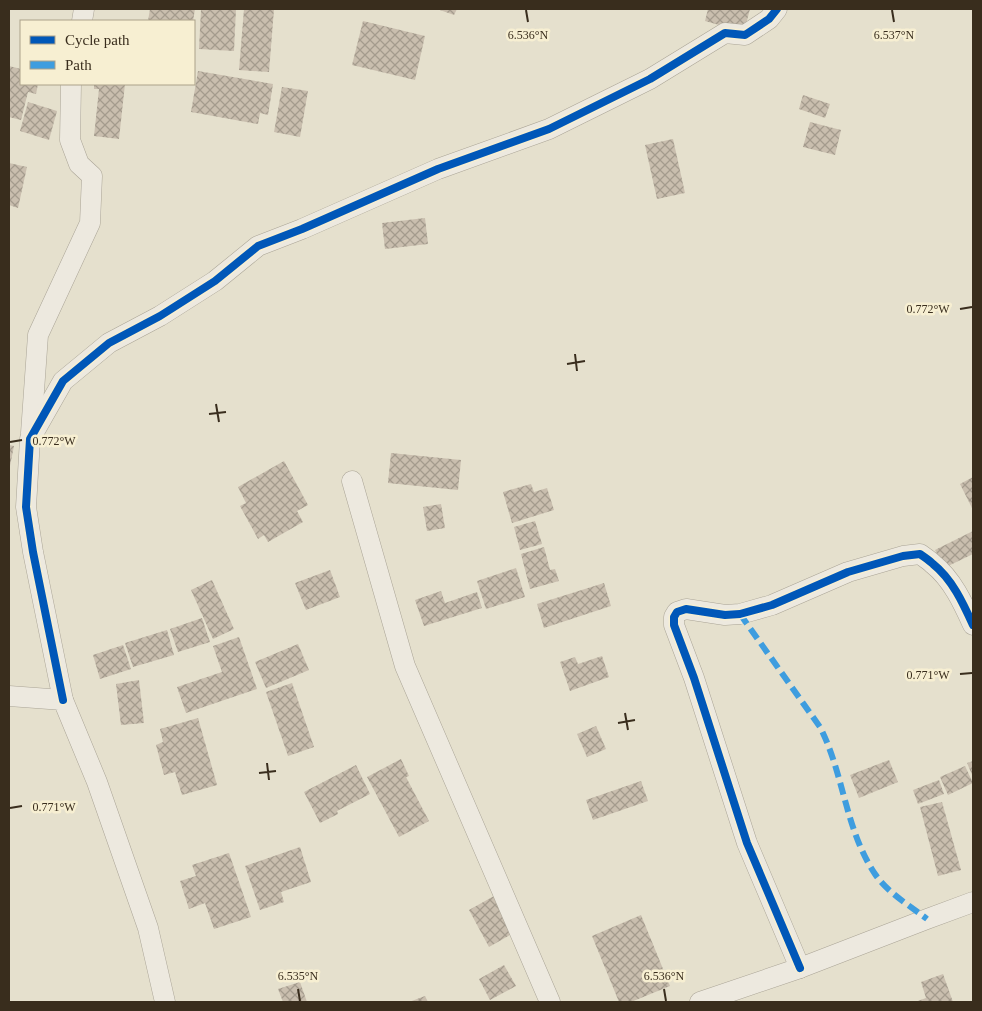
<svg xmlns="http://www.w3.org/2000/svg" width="982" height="1011" viewBox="0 0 982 1011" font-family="Georgia,serif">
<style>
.building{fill:url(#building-cross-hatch)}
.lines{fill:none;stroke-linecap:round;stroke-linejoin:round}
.minor-casing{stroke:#aaa496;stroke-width:21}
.minor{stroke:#ede9df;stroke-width:20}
.quiet{stroke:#3e9ddf;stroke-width:6;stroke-dasharray:12 6;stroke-linecap:butt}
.cycleway-casing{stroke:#f7efd2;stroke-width:11}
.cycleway{stroke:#0057b8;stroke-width:8}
.ticks{fill:none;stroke:#392d1d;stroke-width:2}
.ticks-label{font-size:12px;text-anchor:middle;fill:#392d1d;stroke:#f7efd2;stroke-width:5;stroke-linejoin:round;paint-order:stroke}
</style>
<defs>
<pattern id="building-cross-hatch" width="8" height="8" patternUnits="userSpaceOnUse" patternTransform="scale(1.25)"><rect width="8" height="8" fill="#c9beae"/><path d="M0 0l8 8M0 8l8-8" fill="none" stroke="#a49b8d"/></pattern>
</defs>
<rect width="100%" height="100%" fill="#e5e0cd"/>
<g class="building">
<polygon points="150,9 195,9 193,21 148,21"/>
<polygon points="201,9 236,9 234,51 199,49"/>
<polygon points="244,9 274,9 269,72 239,70"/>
<polygon points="437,9 457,9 454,15"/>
<polygon points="708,9 750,9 744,32 705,21"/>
<polygon points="363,21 425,36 415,80 352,65"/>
<polygon points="9,66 21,69 21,84 38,84 36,94 28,92 21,120 9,117"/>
<polygon points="198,71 273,84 268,115 260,113 258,124 191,112"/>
<polygon points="94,84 125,84 119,139 94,136 99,89 94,89"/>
<polygon points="282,87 308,91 300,137 274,132"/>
<polygon points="803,95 830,104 825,118 799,109"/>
<polygon points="28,102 57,111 49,140 20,131"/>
<polygon points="810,122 841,130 835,155 803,147"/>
<polygon points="673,139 685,193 657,199 645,145"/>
<polygon points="9,163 27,167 18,208 9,205"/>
<polygon points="425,218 428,244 385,249 382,223"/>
<polygon points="9,445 14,446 10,466 9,466"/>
<polygon points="391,453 461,460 458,490 388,483"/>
<polygon points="284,461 308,505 297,511 303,522 268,542 264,535 258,539 240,506 246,503 238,487"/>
<polygon points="973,477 973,510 960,484"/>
<polygon points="531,484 534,492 547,488 554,510 512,523 503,492"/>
<polygon points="441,504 445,528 427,531 423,507"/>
<polygon points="535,521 542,544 520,550 514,527"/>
<polygon points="973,531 973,554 944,568 935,550"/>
<polygon points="544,547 550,570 555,569 559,581 530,589 521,554"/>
<polygon points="516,568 525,597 486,609 477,581"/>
<polygon points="330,570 340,597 306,610 295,583"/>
<polygon points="212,580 234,629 213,639 191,590"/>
<polygon points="604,583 611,606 544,628 537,604"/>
<polygon points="441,591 445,603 477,592 482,608 424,626 415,600"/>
<polygon points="202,618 210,642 178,652 170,629"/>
<polygon points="167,630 174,655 133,667 125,643"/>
<polygon points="239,637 257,689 186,713 177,687 222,672 213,646"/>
<polygon points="298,644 309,670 266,688 255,662"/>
<polygon points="123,645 131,669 100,679 93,655"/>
<polygon points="602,656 609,677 570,691 560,662 575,657 578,664"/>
<polygon points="139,680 144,723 121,725 116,684"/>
<polygon points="292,683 314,747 288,756 266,692"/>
<polygon points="198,718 217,785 182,795 175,772 164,775 156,745 163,742 160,729"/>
<polygon points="596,726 606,749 587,757 577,734"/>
<polygon points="401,759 409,776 406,777 429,821 399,837 367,777"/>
<polygon points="889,760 898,782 859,798 850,775"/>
<polygon points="973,761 973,777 967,763"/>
<polygon points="356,765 370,794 337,811 338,814 320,823 304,792"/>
<polygon points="965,766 973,783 948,795 940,777"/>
<polygon points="939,780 944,794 918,804 913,790"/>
<polygon points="641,781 648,801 593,820 586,800"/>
<polygon points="942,802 961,870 938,876 920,807"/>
<polygon points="300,847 311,882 281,892 284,902 260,910 245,866"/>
<polygon points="229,853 251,917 214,929 205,903 189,909 180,881 196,876 192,865"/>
<polygon points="494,896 515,932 489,947 469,910"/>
<polygon points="641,915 670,986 631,1002 619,1002 592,936"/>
<polygon points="504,965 516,986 490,1000 479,979"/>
<polygon points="943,974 953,1002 915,1002 926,998 921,982"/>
<polygon points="300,982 307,1002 283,1002 278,989"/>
<polygon points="425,996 428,1002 409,1002"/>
</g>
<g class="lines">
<defs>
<g id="minor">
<polyline points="82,21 84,9"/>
<polyline points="31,433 38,335 90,223 92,176 79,164 70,140 71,84"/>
<polyline points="352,481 405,666 550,1002"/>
<polyline points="9,696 63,700 97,782 148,928 165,1002"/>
<polyline points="63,700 33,552 26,507 30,439 63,381 109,343 160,316 215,281 258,246 302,229 438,169 549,129 650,79 725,33 745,35 769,19 777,9"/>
<path d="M800,968L747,843L694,678L674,625V617L677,612L686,609L725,615L740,614L772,605L848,572L903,556L920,554C924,557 929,560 933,564C952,579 963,603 973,625"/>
<polyline points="700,1002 800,968 927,919 973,902"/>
</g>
</defs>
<use href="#minor" class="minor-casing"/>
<use href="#minor" class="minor"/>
<path class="quiet" d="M740,614L820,727C844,774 845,829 875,874C888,893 909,905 927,919"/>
<defs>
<g id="cycleway">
<polyline points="63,700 33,552 26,507 30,439 63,381 109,343 160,316 215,281 258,246 302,229 438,169 549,129 650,79 725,33 745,35 769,19 777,9"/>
<path d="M800,968L747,843L694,678L674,625V617L677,612L686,609L725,615L740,614L772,605L848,572L903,556L920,554C924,557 929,560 933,564C952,579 963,603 973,625"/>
</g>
</defs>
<use href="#cycleway" class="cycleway-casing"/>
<use href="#cycleway" class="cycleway"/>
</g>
<path class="ticks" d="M526,10L528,22M892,10L894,22M960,309L972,307M575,354L577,371M567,364L585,361M216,404L219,422M209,414L226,412M10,442L22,440M960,674L972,673M625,713L628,730M618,723L635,720M267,763L269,780M259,773L276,771M10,808L22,806M298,989L300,1001M664,989L666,1001"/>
<g class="ticks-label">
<text x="528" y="39">6.536°N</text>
<text x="894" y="39">6.537°N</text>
<text x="928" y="313">0.772°W</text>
<text x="54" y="445">0.772°W</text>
<text x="928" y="679">0.771°W</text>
<text x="54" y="811">0.771°W</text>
<text x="298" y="980">6.535°N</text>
<text x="664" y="980">6.536°N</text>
</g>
<rect width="982" height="1011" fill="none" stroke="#392d1d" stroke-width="20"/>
<rect x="20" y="20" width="175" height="65" fill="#f7efd2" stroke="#aba18a"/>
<rect x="30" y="36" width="25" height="8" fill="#0057b8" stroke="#aba18a"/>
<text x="65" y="45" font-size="15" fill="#392d1d">Cycle path</text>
<rect x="30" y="61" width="25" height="8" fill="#3e9ddf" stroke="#aba18a"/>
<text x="65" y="70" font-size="15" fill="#392d1d">Path</text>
</svg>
